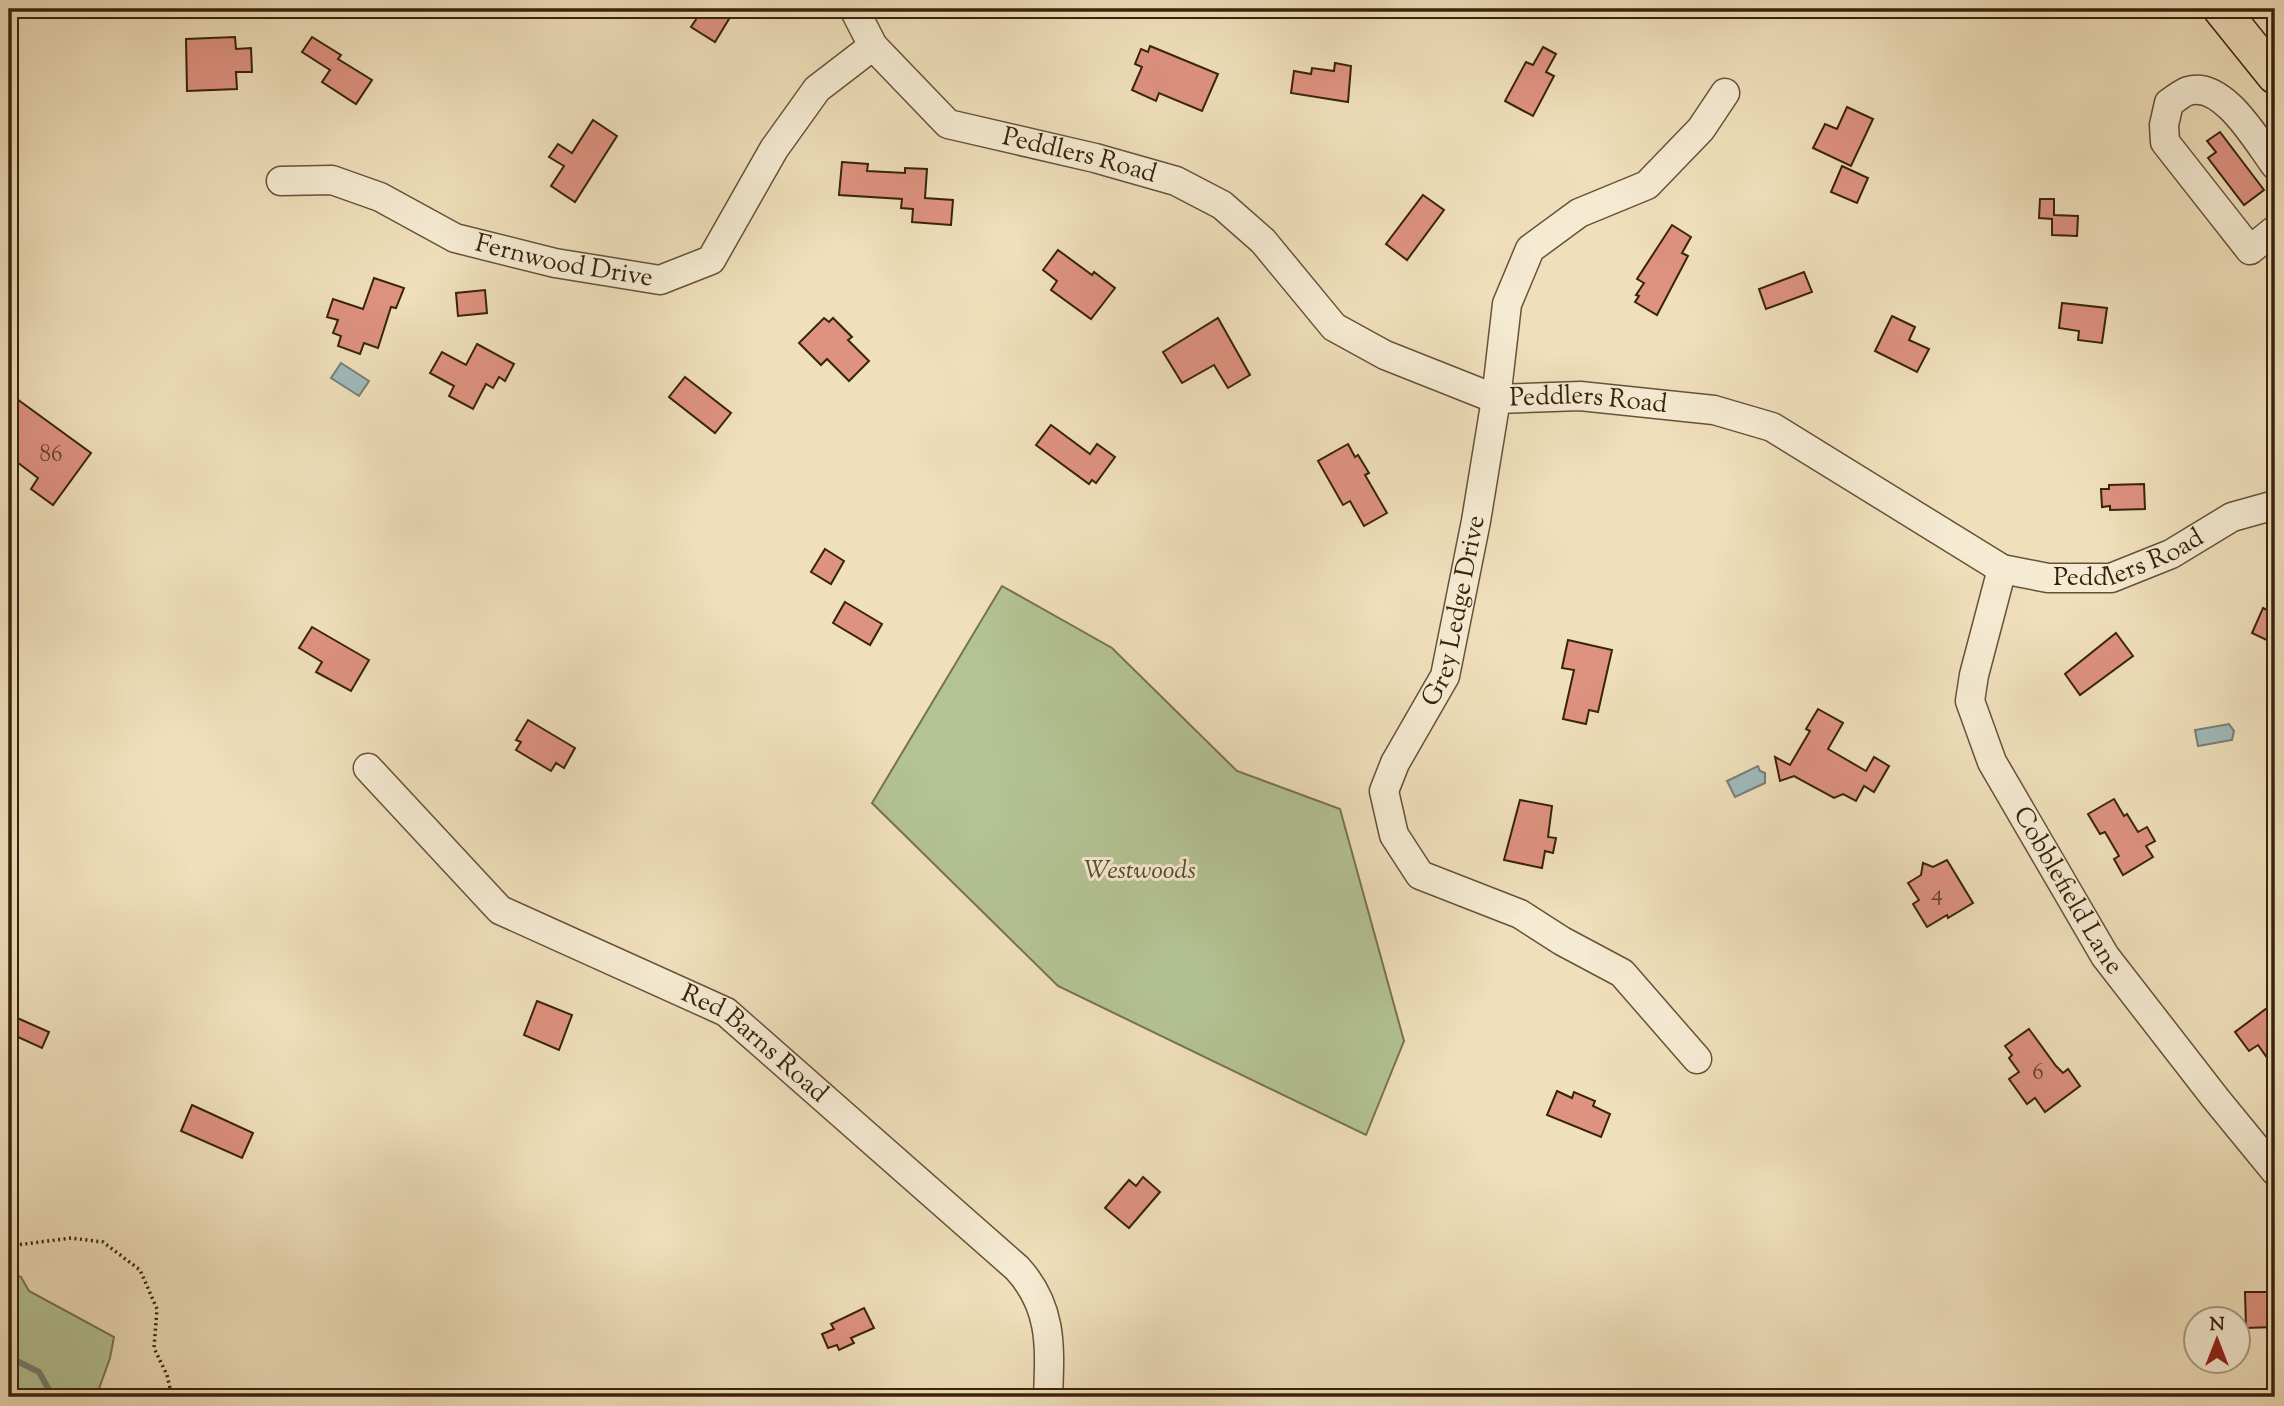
<svg xmlns="http://www.w3.org/2000/svg" width="2284" height="1406" viewBox="0 0 2284 1406" font-family="'Sorts Mill Goudy',serif">
<style>
.green{fill:#b4c394;stroke:#767350;stroke-width:2}
.water{fill:#9fbabb;stroke:#767e75;stroke-width:2}
.lines{fill:none;stroke-linecap:round;stroke-linejoin:round}
.stream{stroke:#767e75;stroke-width:6}
.building{fill:#de9280;stroke:#38230c;stroke-width:2}
.minor-casing{stroke:#665238;stroke-width:31}
.major-casing{stroke:#38230c;stroke-width:38}
.path{stroke:#38230c;stroke-width:3.5;stroke-dasharray:2 3.5;stroke-linecap:butt}
.minor{stroke:#f5ead2;stroke-width:28}
.major{stroke:#efdfba;stroke-width:35}
.labels{text-anchor:middle;dominant-baseline:central;stroke-width:6;stroke-linejoin:round;paint-order:stroke}
.number-label{font-size:23px;fill:#623f29}
.street-label{font-size:26px;fill:#38230c;stroke:#f5ead2}
.park-label{font-size:26px;font-style:italic;fill:#574b2e;stroke:#f5ead2}
</style>
<rect width="100%" height="100%" fill="#efdfba"/>
<filter id="stains"><feTurbulence type="fractalNoise" baseFrequency=".00286" numOctaves="4"/><feColorMatrix values="0 0 0 0 .2 0 0 0 0 .09 0 0 0 0 .02 0 0 0 .5 -.17"/></filter>
<radialGradient id="worn" r=".72"><stop offset=".6" stop-color="#630" stop-opacity="0"/><stop offset="1" stop-color="#630" stop-opacity=".3"/></radialGradient>
<g class="green">
<polygon points="1002,586 1112,648 1237,771 1340,809 1404,1041 1366,1135 1058,986 872,803"/>
<polygon points="9,1272 21,1277 29,1291 114,1337 110,1358 96,1397 9,1397"/>
</g>
<g class="water">
<polygon points="341,363 369,381 359,396 331,378"/>
<polygon points="2229,724 2234,731 2232,740 2198,746 2195,730"/>
<polygon points="1758,766 1760,771 1765,773 1765,783 1735,797 1727,781"/>
</g>
<g class="lines">
<polyline class="stream" points="9,1357 39,1372 53,1397"/>
</g>
<g class="building">
<polygon points="703,9 735,9 715,42 691,27"/>
<polygon points="235,37 236,49 251,48 252,72 236,72 237,89 187,91 186,39"/>
<polygon points="312,37 341,55 338,59 372,80 356,104 322,82 330,70 302,52"/>
<polygon points="1150,46 1218,74 1202,111 1159,93 1156,101 1132,90 1142,67 1135,64 1141,49 1148,52"/>
<polygon points="1543,47 1556,54 1546,72 1554,76 1533,116 1505,101 1526,62 1533,65"/>
<polygon points="1335,63 1351,66 1348,102 1291,93 1294,71 1311,74 1312,68 1334,71"/>
<polygon points="1847,107 1873,119 1851,166 1813,148 1825,124 1837,129"/>
<polygon points="593,120 617,136 575,202 551,186 564,166 549,157 558,144 572,153"/>
<polygon points="2220,132 2264,190 2244,205 2208,158 2216,152 2207,141"/>
<polygon points="842,162 868,164 867,171 905,173 905,168 927,169 925,198 953,200 951,225 912,222 913,209 901,208 902,199 839,195"/>
<polygon points="1842,166 1868,178 1857,203 1831,192"/>
<polygon points="1423,195 1444,210 1407,260 1386,244"/>
<polygon points="2040,199 2054,199 2054,215 2078,216 2077,236 2052,235 2052,219 2039,218"/>
<polygon points="1672,225 1691,237 1682,253 1688,256 1657,315 1635,302 1639,296 1636,295 1644,283 1637,279"/>
<polygon points="1058,250 1092,275 1094,272 1115,288 1091,319 1051,290 1057,281 1043,270"/>
<polygon points="1804,272 1812,292 1766,309 1759,289"/>
<polygon points="374,278 404,288 396,308 391,307 378,348 364,343 360,354 338,346 341,336 333,333 338,320 327,317 333,299 363,309"/>
<polygon points="485,290 487,313 458,316 456,293"/>
<polygon points="2062,303 2107,308 2102,343 2078,340 2079,331 2059,328"/>
<polygon points="1892,316 1915,327 1909,340 1929,349 1917,372 1875,351"/>
<polygon points="824,318 829,322 833,318 852,337 848,340 869,361 849,381 827,359 821,365 799,343"/>
<polygon points="1218,318 1250,375 1228,388 1214,365 1182,383 1163,352"/>
<polygon points="477,344 514,364 505,381 499,377 493,388 486,384 473,409 449,396 454,386 430,373 442,352 466,365"/>
<polygon points="685,377 731,413 715,433 669,397"/>
<polygon points="17,399 91,453 53,505 31,489 38,478 9,456 9,450 18,438 9,432 9,410"/>
<polygon points="1051,425 1090,454 1097,444 1115,457 1096,483 1092,480 1089,484 1036,445"/>
<polygon points="1348,444 1355,457 1358,455 1369,473 1365,475 1387,513 1364,526 1350,501 1343,505 1318,461"/>
<polygon points="2144,484 2145,509 2110,510 2110,506 2102,507 2101,489 2109,489 2109,485"/>
<polygon points="825,549 844,561 831,584 811,572"/>
<polygon points="845,602 882,624 870,645 833,623"/>
<polygon points="2263,608 2275,614 2275,644 2252,633"/>
<polygon points="312,627 369,660 351,691 316,672 322,662 299,648"/>
<polygon points="2116,633 2133,656 2080,695 2065,674"/>
<polygon points="1568,640 1612,650 1598,712 1589,710 1586,724 1563,719 1574,670 1562,668"/>
<polygon points="1818,709 1843,723 1828,749 1866,771 1874,757 1889,766 1874,792 1864,786 1856,801 1843,794 1834,798 1794,776 1780,781 1775,757 1790,765 1810,731 1806,729"/>
<polygon points="528,720 575,748 564,768 556,763 551,771 516,750 521,742 516,740"/>
<polygon points="2114,799 2124,816 2127,814 2138,832 2147,827 2155,841 2146,846 2153,857 2123,875 2114,859 2119,856 2105,832 2100,834 2088,814"/>
<polygon points="1520,800 1552,806 1548,837 1556,838 1553,853 1545,851 1542,868 1504,860"/>
<polygon points="1947,860 1973,903 1948,918 1947,915 1927,927 1913,904 1919,900 1908,883 1921,875 1923,863 1933,867"/>
<polygon points="537,1001 572,1015 559,1050 524,1035"/>
<polygon points="2275,1002 2275,1069 2258,1045 2249,1051 2235,1032"/>
<polygon points="15,1017 49,1032 42,1048 9,1033"/>
<polygon points="2029,1029 2056,1066 2063,1073 2068,1069 2080,1086 2045,1112 2035,1098 2027,1104 2009,1079 2019,1072 2009,1058 2012,1055 2005,1046"/>
<polygon points="1557,1091 1572,1098 1574,1092 1595,1101 1593,1106 1610,1114 1601,1137 1547,1115"/>
<polygon points="192,1105 253,1133 242,1158 181,1131"/>
<polygon points="1143,1177 1160,1192 1129,1228 1105,1208 1129,1180 1136,1186"/>
<polygon points="2245,1292 2269,1292 2269,1297 2275,1297 2275,1327 2246,1328"/>
<polygon points="864,1308 874,1328 851,1338 854,1343 839,1350 837,1345 828,1348 822,1334 834,1329 831,1324"/>
</g>
<g class="lines">
<defs>
<g id="minor">
<path id="s1" d="M854,9L873,46L948,124L1095,158L1176,181L1222,205L1263,241L1334,327L1385,355L1496,399L1580,396L1714,410L1772,427L2002,569L2048,578H2111L2171,554L2232,517L2275,505"/>
<path d="M2275,165C2257,141 2223,80 2188,91C2182,93 2175,99 2169,103L2164,125L2165,142L2250,250L2275,230"/>
<path id="s2" d="M281,181L332,180L380,197L455,238L555,263L660,280L711,260L774,149L817,89L873,46"/>
<path id="s3" d="M2002,569L1974,675L1970,701L1992,762L2105,956L2216,1099L2275,1171"/>
<path id="s4" d="M368,768L500,910L726,1012L1017,1268C1053,1307 1050,1347 1048,1397"/>
<path id="s5" d="M1697,1059L1622,973L1562,941L1520,914L1420,875L1394,835L1384,791L1395,763L1445,676L1476,521L1496,399L1507,304L1530,249L1579,213L1647,185L1701,129L1725,93"/>
</g>
<polyline id="major" points="2221,9 2275,76"/>
</defs>
<use href="#minor" class="minor-casing"/>
<use href="#major" class="major-casing"/>
<polyline class="path" points="9,1246 71,1238 103,1242 140,1270 157,1309 154,1348 167,1375 172,1397"/>
<use href="#minor" class="minor"/>
<use href="#major" class="major"/>
</g>
<g class="labels">
<g class="number-label">
<text x="51" y="455">86</text>
<text x="1937" y="894">4</text>
<text x="2038" y="1073">6</text>
</g>
<g class="street-label">
<text stroke="none"><textPath href="#s1" startOffset="285">Peddlers Road</textPath></text>
<text stroke="none"><textPath href="#s2" startOffset="299">Fernwood Drive</textPath></text>
<text stroke="none"><textPath href="#s1" startOffset="873">Peddlers Road</textPath></text>
<text stroke="none"><textPath href="#s1" startOffset="1461">Peddlers Road</textPath></text>
<text stroke="none"><textPath href="#s5" startOffset="628">Grey Ledge Drive</textPath></text>
<text stroke="none"><textPath href="#s3" startOffset="350">Cobblefield Lane</textPath></text>
<text stroke="none"><textPath href="#s4" startOffset="483">Red Barns Road</textPath></text>
</g>
<g class="park-label">
<text x="1140" y="871">Westwoods</text>
</g>
</g>
<rect width="2284" height="1406" fill="none" stroke="#efdfba" stroke-width="35"/>
<rect x="10" y="10" width="2263" height="1385" fill="none" stroke="#38230c" stroke-width="3.5"/>
<rect x="18" y="18" width="2249" height="1371" fill="none" stroke="#38230c" stroke-width="2"/>
<g transform="translate(2217 1340)"><circle r="33" fill="#f5ead2" stroke="#a99a83" stroke-width="2"/>
<path d="M0-5L12 26L0 18L-12 26Z" fill="#8f2418"/>
<text y="-10" font-size="19" font-weight="bold" text-anchor="middle" fill="#38230c">N</text>
</g>
<rect width="100%" height="100%" filter="url(#stains)"/>
<rect width="100%" height="100%" fill="url(#worn)"/>
</svg>
